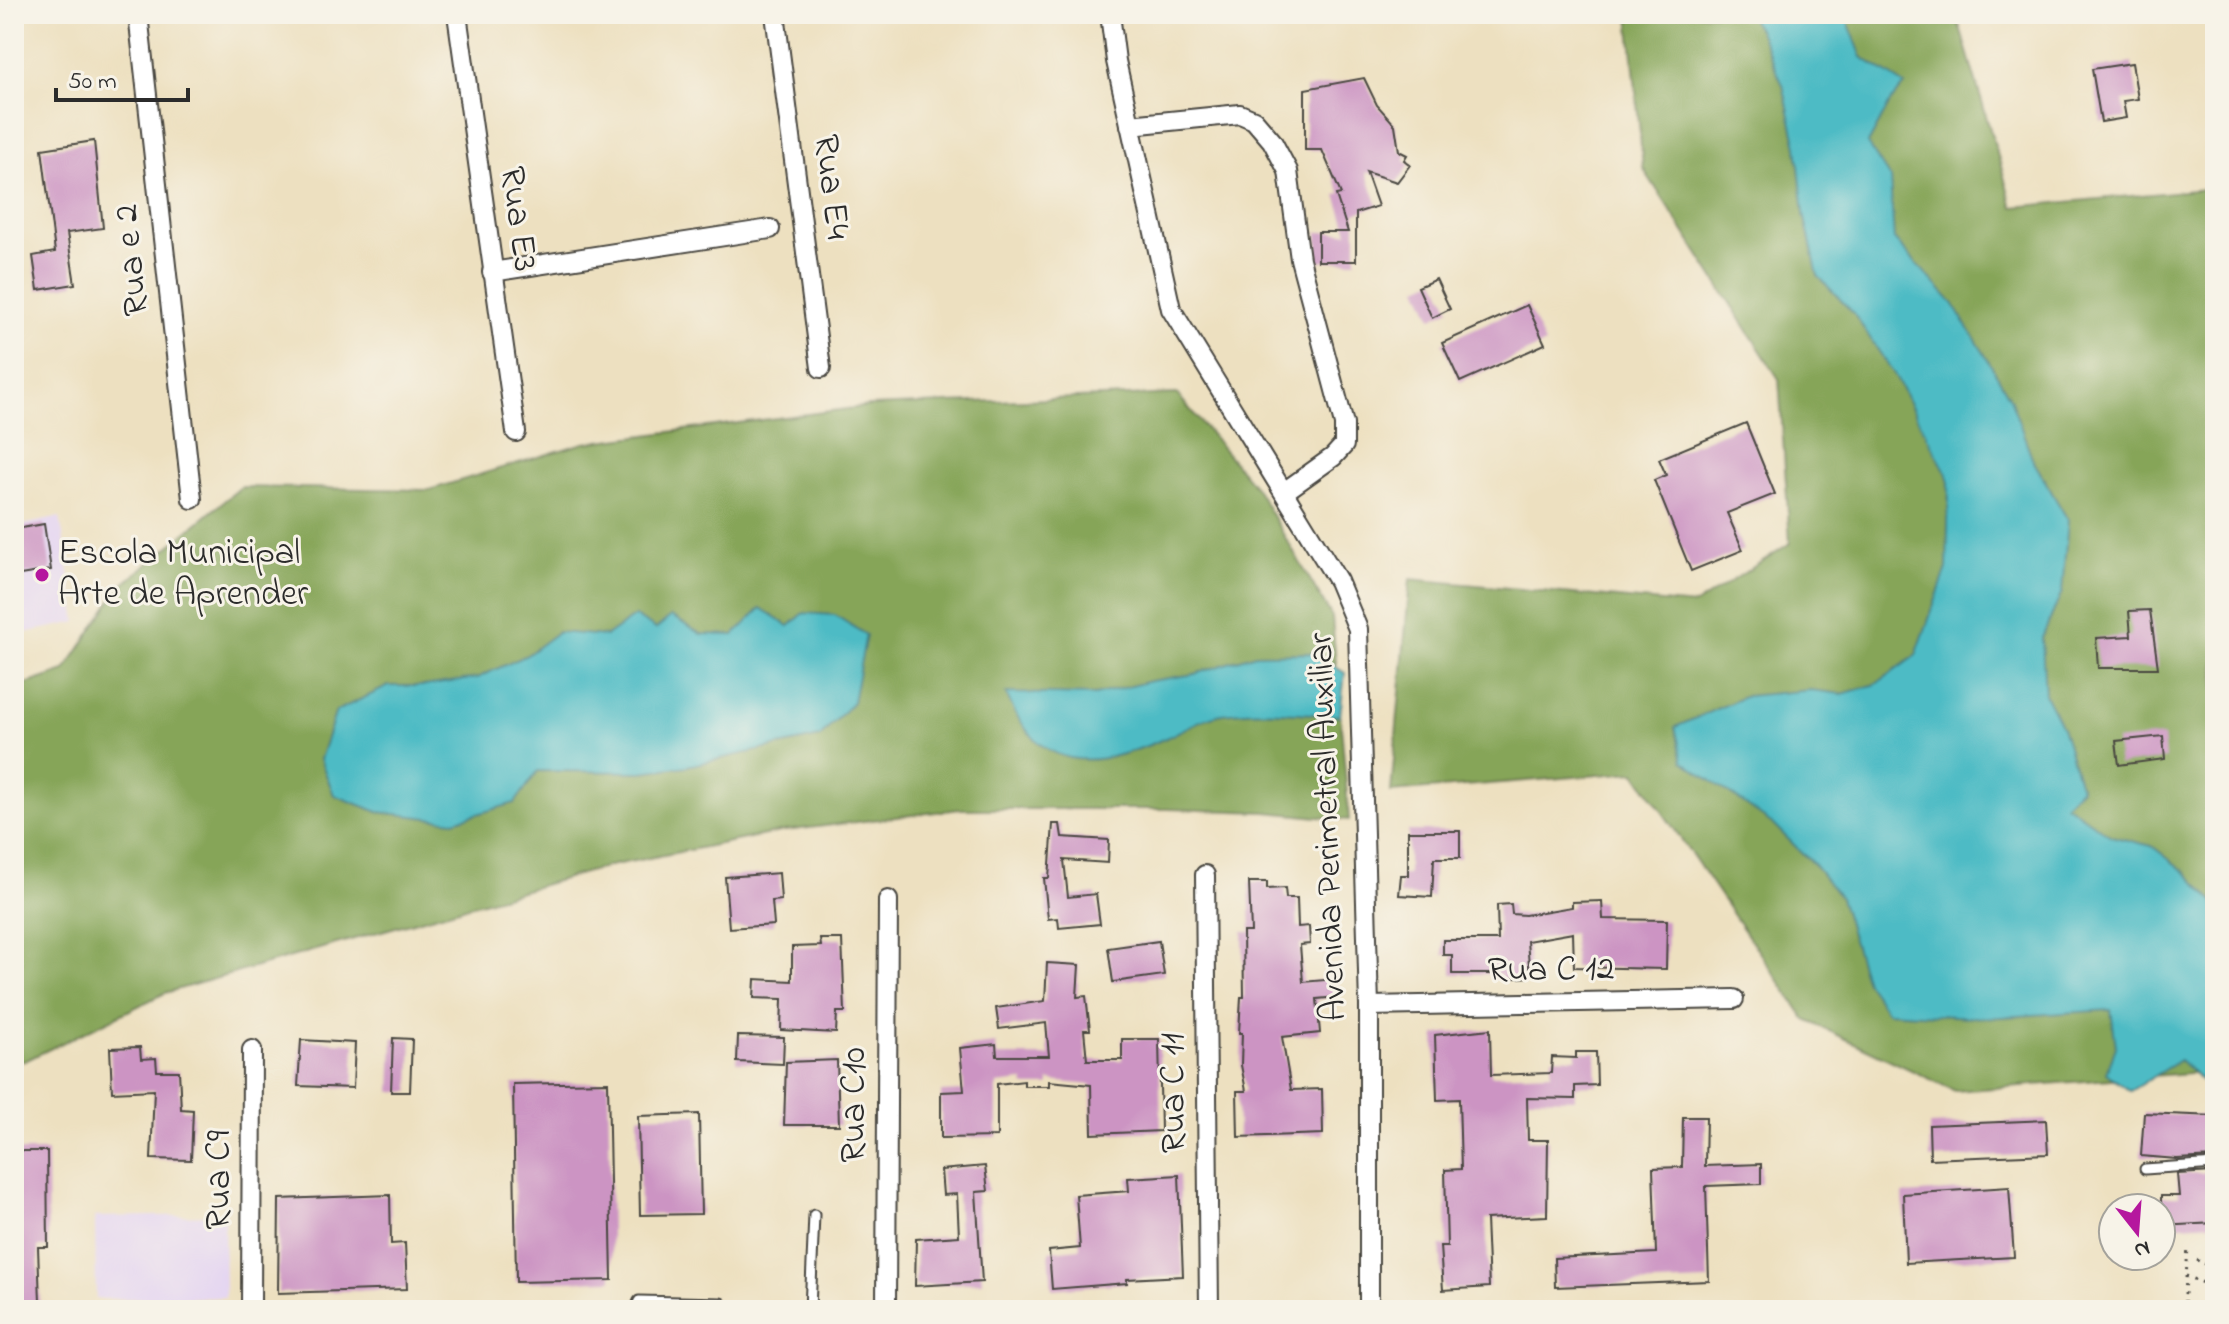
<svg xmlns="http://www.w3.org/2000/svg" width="2229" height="1324" viewBox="0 0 2229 1324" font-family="'Indie Flower',sans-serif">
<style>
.built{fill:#e3d3f2}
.forest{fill:#86a559;stroke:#586842;stroke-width:2}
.water{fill:#4dbbc5;stroke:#3c7378;stroke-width:2}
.building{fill:#cc94c3}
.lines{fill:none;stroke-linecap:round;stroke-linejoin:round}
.service-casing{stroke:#484641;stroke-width:13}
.minor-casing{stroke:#484641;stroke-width:22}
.path{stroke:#484641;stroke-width:3;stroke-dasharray:2 6;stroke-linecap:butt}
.service{stroke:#fff;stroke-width:9}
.minor{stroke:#fff;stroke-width:18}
.poi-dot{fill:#b5179e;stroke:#f7f3e8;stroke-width:3}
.labels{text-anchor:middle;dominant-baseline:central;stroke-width:6;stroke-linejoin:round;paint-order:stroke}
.street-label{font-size:36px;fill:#2b2b2b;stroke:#f7f3e8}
.poi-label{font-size:36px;fill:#2b2b2b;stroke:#f7f3e8;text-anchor:start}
</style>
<rect width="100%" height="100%" fill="#f7f3e8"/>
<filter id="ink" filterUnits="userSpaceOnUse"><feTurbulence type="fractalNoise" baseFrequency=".0125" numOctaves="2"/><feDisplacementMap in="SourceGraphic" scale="16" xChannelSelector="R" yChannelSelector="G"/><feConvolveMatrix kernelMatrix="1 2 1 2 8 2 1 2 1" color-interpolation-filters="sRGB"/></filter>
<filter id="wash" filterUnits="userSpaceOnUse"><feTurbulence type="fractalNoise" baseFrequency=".006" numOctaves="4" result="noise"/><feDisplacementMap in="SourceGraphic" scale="32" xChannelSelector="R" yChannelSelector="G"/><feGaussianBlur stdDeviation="1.8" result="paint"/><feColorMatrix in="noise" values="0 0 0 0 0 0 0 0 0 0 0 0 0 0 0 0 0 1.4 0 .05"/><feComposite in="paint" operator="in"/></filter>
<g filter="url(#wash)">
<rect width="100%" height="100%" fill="#ede0c0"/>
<g class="built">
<polygon points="60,517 77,622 14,635 14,527"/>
<polygon points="224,1215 225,1297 96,1299 95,1217"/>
</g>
<g class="forest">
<polygon points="1629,14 1956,14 2013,207 2215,188 2215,1071 1955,1091 1806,1020 1635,772 1391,792 1410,579 1695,605 1790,543 1779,379 1643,168"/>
<polygon points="1177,394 1256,488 1332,617 1349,820 1266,812 1167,809 960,809 785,831 609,866 165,993 25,1061 14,1062 14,688 65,671 120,587 241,487 429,490 584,443 870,406"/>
</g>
<g class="water">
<polygon points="1748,14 1845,14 1862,57 1905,85 1890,103 1868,144 1890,178 1894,239 1953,303 1984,353 2010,398 2033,460 2068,520 2062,592 2042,638 2045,694 2062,727 2081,788 2065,804 2111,836 2152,846 2184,871 2215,902 2215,1079 2203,1082 2180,1060 2130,1091 2106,1073 2116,1047 2111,1010 1987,1018 1887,1012 1866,982 1840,898 1814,865 1774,825 1683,761 1675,727 1746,696 1811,690 1842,694 1876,684 1916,655 1947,568 1949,478 1894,374 1853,313 1818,276 1804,214 1797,147 1783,85 1759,31"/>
<polygon points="761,608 789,626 804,613 835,615 866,635 853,702 820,737 687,766 642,772 538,771 515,803 454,821 378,812 334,795 320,759 336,711 389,686 424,686 477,678 527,655 558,632 606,636 635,616 656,629 671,616 701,634 734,635"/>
<path d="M1314,653L1345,673L1340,716C1302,714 1260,708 1223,714C1204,717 1183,730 1166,738C1094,770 1039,775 1006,693L1095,695L1150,681L1195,674L1255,654Z"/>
</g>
<g id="blocks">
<g class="building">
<polygon points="2132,63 2138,99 2123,101 2126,118 2101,122 2092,69"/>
<polygon points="1364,78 1377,105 1395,125 1399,151 1407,155 1404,160 1410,165 1397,182 1366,172 1378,206 1356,213 1356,261 1318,261 1318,232 1348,232 1336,195 1341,194 1322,150 1305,150 1305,89"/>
<polygon points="94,141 103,228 67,233 75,284 38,290 33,256 55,252 42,149"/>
<polygon points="1436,279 1450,309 1432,318 1418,287"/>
<polygon points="1527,305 1545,344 1460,382 1442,343"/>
<polygon points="1746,423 1775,494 1727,513 1743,550 1691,571 1654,480 1666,475 1659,459"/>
<polygon points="44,524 51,570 14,576 16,529"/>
<polygon points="2150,610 2158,668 2098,668 2096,638 2131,636 2129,611"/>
<polygon points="2163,736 2165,759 2119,765 2116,741"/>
<polygon points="1053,824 1060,824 1062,837 1109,840 1108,863 1064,860 1068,897 1096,894 1100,924 1059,928 1058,918 1048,919 1044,878 1049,878"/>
<polygon points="1408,831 1460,831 1460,858 1434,858 1432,897 1399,895 1401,875 1408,875"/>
<polygon points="779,873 781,900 772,901 774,925 729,928 725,877"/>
<polygon points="1249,882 1267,882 1267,889 1285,888 1286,898 1297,898 1298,927 1309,926 1310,944 1300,945 1303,982 1336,979 1338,997 1317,999 1320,1033 1282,1037 1291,1090 1322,1089 1323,1134 1238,1137 1237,1091 1246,1091 1241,1065 1242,1033 1239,1033 1241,997 1244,997 1243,932 1251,932"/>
<polygon points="1602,901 1603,919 1667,920 1666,969 1574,967 1573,933 1527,941 1530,977 1501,979 1501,974 1452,974 1452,955 1443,955 1443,940 1498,940 1497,905 1511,904 1512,914 1525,915 1572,907 1572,902"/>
<polygon points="820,939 842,939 845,1012 837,1012 836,1033 781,1030 782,999 754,998 755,979 792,981 792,947 821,946"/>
<polygon points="1159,941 1164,975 1113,982 1108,948"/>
<polygon points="1047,963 1079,965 1077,997 1086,996 1090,1030 1084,1030 1087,1060 1122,1060 1122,1039 1159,1039 1161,1131 1092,1134 1091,1085 1049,1081 1049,1086 1024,1086 1024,1081 997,1084 997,1137 941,1138 941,1092 964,1091 960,1048 996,1044 997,1056 1049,1056 1046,1023 999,1029 996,1008 1045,1001"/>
<polygon points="1490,1029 1491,1075 1551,1073 1552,1057 1576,1058 1576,1052 1596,1052 1597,1085 1575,1086 1575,1099 1527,1098 1528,1140 1548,1140 1547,1216 1486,1219 1489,1287 1443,1290 1440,1246 1447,1246 1445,1170 1461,1169 1459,1099 1437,1100 1435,1035"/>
<polygon points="738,1036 784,1037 783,1064 737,1062"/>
<polygon points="393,1038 412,1039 410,1092 391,1092"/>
<polygon points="301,1040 355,1043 353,1088 298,1086"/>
<polygon points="140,1047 141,1059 156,1058 157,1071 179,1071 181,1109 193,1110 191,1160 151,1159 154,1090 112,1092 110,1048"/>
<polygon points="837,1060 839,1125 784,1125 786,1062"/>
<polygon points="608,1082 612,1280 516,1282 513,1084"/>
<polygon points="2144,1113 2215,1116 2215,1157 2177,1159 2141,1156"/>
<polygon points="699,1114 701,1214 640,1215 638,1116"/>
<polygon points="1683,1117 1706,1117 1705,1166 1761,1164 1761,1184 1706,1186 1709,1281 1555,1287 1554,1258 1656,1253 1653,1168 1682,1167"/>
<polygon points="2046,1120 2048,1154 1930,1159 1929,1125"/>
<polygon points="14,1151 47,1151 48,1247 38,1247 40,1302 14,1302"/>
<polygon points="985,1166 988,1191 976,1192 982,1282 915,1286 916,1239 959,1236 957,1194 943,1195 941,1170"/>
<polygon points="2214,1172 2215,1223 2161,1226 2161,1196 2179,1196 2177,1174"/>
<polygon points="1179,1175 1183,1276 1127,1279 1127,1283 1052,1289 1049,1251 1080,1248 1076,1195 1129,1191 1128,1178"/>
<polygon points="2009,1187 2014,1257 1906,1263 1903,1194"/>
<polygon points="390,1195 391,1244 405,1243 407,1289 278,1293 279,1199"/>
</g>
</g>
</g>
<g filter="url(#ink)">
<use href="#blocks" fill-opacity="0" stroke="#484641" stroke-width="2"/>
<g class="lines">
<defs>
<g id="service">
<polyline points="2145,1169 2215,1164"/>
<polyline points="886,1309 959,1310"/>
<polyline points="635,1310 639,1301 721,1303 726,1310"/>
<polyline points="810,1310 814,1215"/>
</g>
<g id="minor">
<polyline points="138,14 192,499"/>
<polyline points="457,14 516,432"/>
<polyline points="775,14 821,368"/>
<polyline points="1110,14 1116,61 1171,309 1338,581 1358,629 1369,1006 1369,1310"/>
<polyline points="1130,125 1240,114 1254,120 1272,141 1288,171 1300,259 1344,424 1344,445 1333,457 1284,492"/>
<polyline points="492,272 770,229"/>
<polyline points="1205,875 1209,1310"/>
<polyline points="1369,1006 1734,999"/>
<polyline points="251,1310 252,1050"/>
<polyline points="886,1310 888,900"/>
</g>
</defs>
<use href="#service" class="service-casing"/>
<use href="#minor" class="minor-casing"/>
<g class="path">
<polyline points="2213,1241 2215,1243"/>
<polyline points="2197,1260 2215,1269"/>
<polyline points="2186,1276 2204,1283 2215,1280"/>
<polyline points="2184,1310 2188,1247"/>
</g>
<use href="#service" class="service"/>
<use href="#minor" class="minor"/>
</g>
</g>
<circle class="poi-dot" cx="42" cy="575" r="8"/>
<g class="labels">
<g class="street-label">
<text transform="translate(830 187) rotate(83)">Rua E4</text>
<text transform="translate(517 219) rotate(82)">Rua E3</text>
<text transform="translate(133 260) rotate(-96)">Rua e 2</text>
<text transform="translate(1329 827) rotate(-92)">Avenida Perimetral Auxiliar</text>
<text transform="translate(1551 971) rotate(-1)">Rua C 12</text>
<text transform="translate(1175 1093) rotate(-91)">Rua C 11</text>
<text transform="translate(855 1105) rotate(-90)">Rua C10</text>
<text transform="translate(220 1180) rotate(-90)">Rua C9</text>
</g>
<g class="poi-label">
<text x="58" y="554">Escola Municipal<tspan x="58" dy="41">Arte de Aprender</tspan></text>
</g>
</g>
<rect width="2229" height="1324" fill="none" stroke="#f7f3e8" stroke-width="48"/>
<g transform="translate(2137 1232) rotate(163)"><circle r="38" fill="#f7f3e8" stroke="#a5a39c" stroke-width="2"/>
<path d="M0-6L14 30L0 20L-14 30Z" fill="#b5179e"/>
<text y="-12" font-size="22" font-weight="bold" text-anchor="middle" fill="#2b2b2b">N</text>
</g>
<path d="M56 88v12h132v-12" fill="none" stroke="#2b2b2b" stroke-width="4"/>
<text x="68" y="88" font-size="24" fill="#2b2b2b" stroke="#f7f3e8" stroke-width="6" paint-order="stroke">50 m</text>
</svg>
